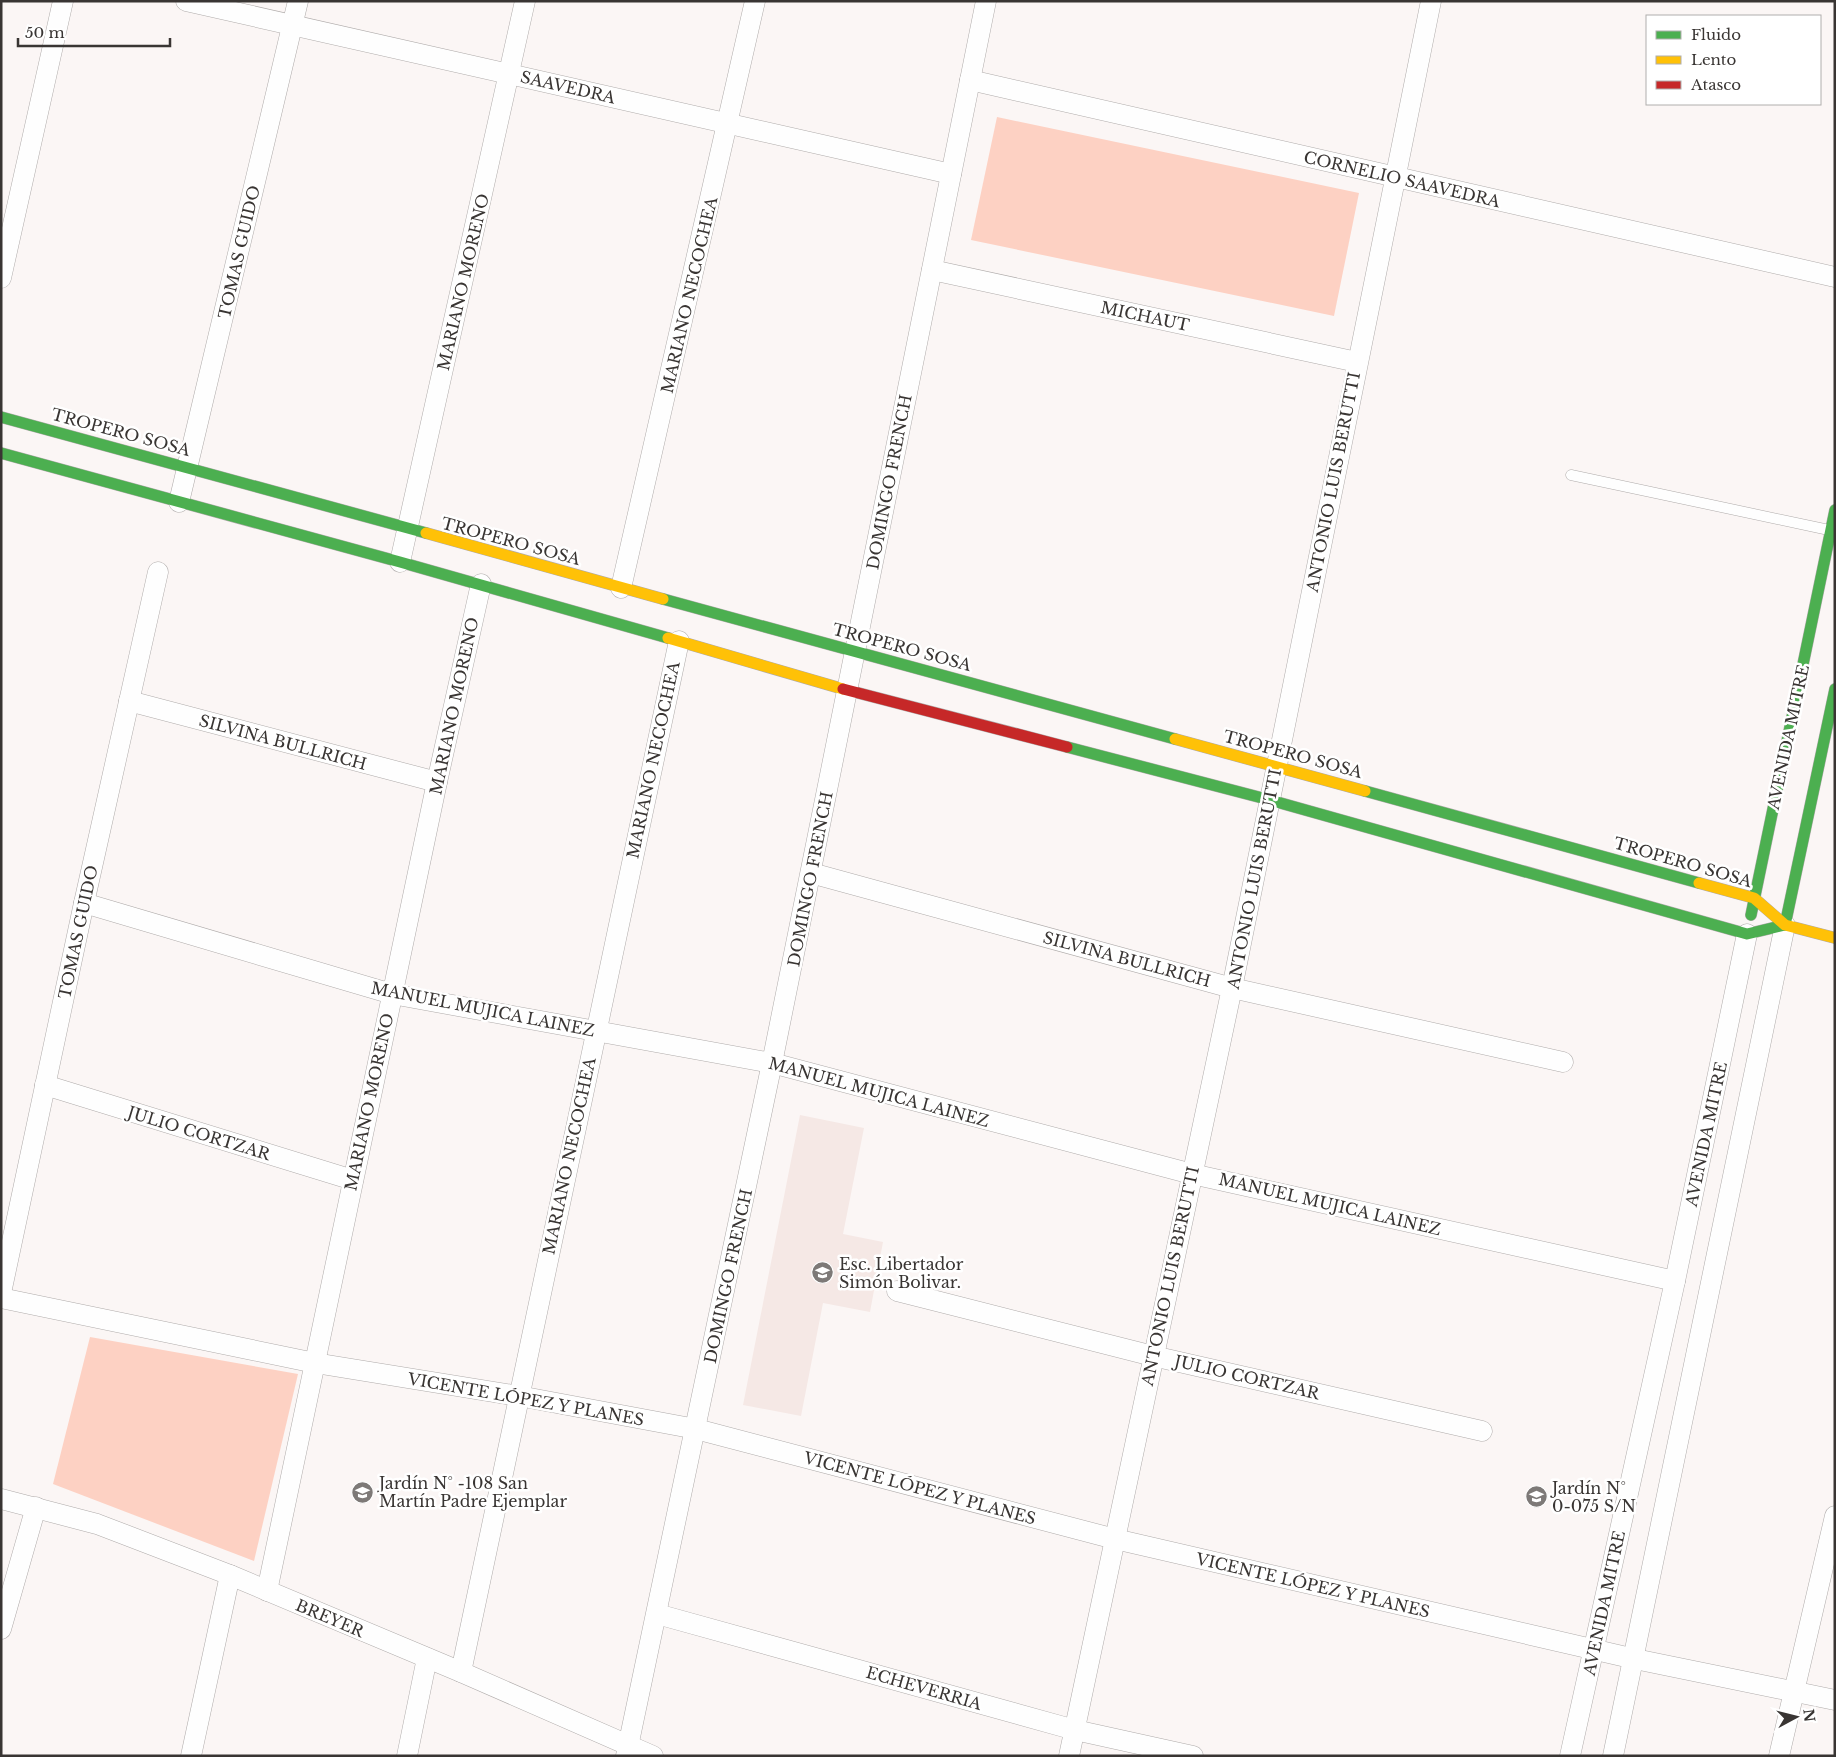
<svg xmlns="http://www.w3.org/2000/svg" width="1836" height="1757" viewBox="0 0 1836 1757" font-family="'Libre Baskerville',serif">
<style>
.built{fill:#f5e8e5}
.green{fill:#fdd1c3}
.lines{fill:none;stroke-linecap:round;stroke-linejoin:round}
.lane-casing{stroke:#afabaa;stroke-width:11}
.street-casing{stroke:#afabaa;stroke-width:21}
.fast-casing{stroke:#afabaa;stroke-width:12}
.slow-casing{stroke:#afabaa;stroke-width:12}
.jam-casing{stroke:#afabaa;stroke-width:12}
.lane{stroke:#fefefe;stroke-width:10}
.street{stroke:#fefefe;stroke-width:20}
.fast{stroke:#4caf50;stroke-width:11}
.slow{stroke:#ffc107;stroke-width:11}
.jam{stroke:#c62828;stroke-width:11}
.labels{text-anchor:middle;dominant-baseline:central;stroke-width:5;stroke-linejoin:round;paint-order:stroke}
.street-label{font-size:16px;fill:#393533;stroke:#fff}
.poi-label{font-size:16px;fill:#393533;stroke:#fff;text-anchor:start}
</style>
<rect width="100%" height="100%" fill="#fbf6f5"/>
<polygon class="built" points="800,1115 864,1128 843,1234 883,1242 870,1312 823,1303 801,1416 743,1405"/>
<g class="green">
<polygon points="997,117 1359,193 1334,316 971,240"/>
<polygon points="90,1337 298,1374 254,1561 53,1484"/>
</g>
<g class="lines">
<defs>
<polyline id="lane" points="1571,475 1829,530"/>
<g id="street">
<polyline points="186,1 951,174"/>
<polyline points="970,80 1835,277"/>
<polyline points="932,270 1357,362"/>
<polyline points="1,278 63,1"/>
<polyline points="179,502 298,1"/>
<polyline points="400,562 525,1"/>
<polyline points="621,588 755,1"/>
<polyline points="129,701 437,782"/>
<polyline points="811,873 1232,988 1563,1062"/>
<polyline points="84,903 392,994 772,1063 1192,1174 1675,1281"/>
<polyline points="45,1085 353,1180"/>
<polyline points="897,1291 1153,1356 1482,1431"/>
<polyline points="1,1293 84,903 158,572"/>
<polyline points="1,1298 315,1363 519,1396 696,1429 1115,1539 1635,1659 1835,1700"/>
<polyline points="1,1499 97,1524 230,1575 461,1672 653,1756"/>
<polyline points="267,1591 437,782 481,584"/>
<polyline points="657,1614 1075,1730 1193,1756"/>
<polyline points="1,1629 36,1507"/>
<polyline points="461,1672 679,641"/>
<polyline points="191,1756 230,1575"/>
<polyline points="407,1756 427,1658"/>
<polyline points="626,1756 772,1063 986,1"/>
<polyline points="1069,1756 1232,988 1431,1"/>
<polyline points="1570,1756 1675,1281 1747,934"/>
<polyline points="1613,1756 1785,925"/>
<polyline points="1779,1756 1835,1516"/>
</g>
<g id="fast">
<polyline points="1,417 426,533"/>
<polyline points="1,453 400,562 668,638"/>
<polyline points="663,599 1175,739"/>
<polyline points="1067,747 1270,800 1747,934 1785,925"/>
<polyline points="1365,791 1699,883"/>
<polyline points="1751,915 1835,510"/>
<polyline points="1785,925 1835,689"/>
</g>
<g id="slow">
<polyline points="426,533 663,599"/>
<polyline points="668,638 843,689"/>
<polyline points="1175,739 1365,791"/>
<polyline points="1699,883 1754,898 1785,925 1835,938"/>
</g>
<polyline id="jam" points="843,689 1067,747"/>
</defs>
<use href="#lane" class="lane-casing"/>
<use href="#street" class="street-casing"/>
<use href="#fast" class="fast-casing"/>
<use href="#slow" class="slow-casing"/>
<use href="#jam" class="jam-casing"/>
<use href="#lane" class="lane"/>
<use href="#street" class="street"/>
<use href="#fast" class="fast"/>
<use href="#slow" class="slow"/>
<use href="#jam" class="jam"/>
</g>
<defs>
<symbol id="school-disc" viewBox="-11 -11 22 22"><circle r="9.5" fill="#7d7977" stroke="#fff"/><path d="M0-5L7-2L0 1L-7-2ZM-4 1L0 2.5L4 1V4Q0 6-4 4Z" fill="#fff"/></symbol>
</defs>
<g fill-rule="evenodd">
<use href="#school-disc" x="810" y="1260" width="25" height="25"/>
<use href="#school-disc" x="350" y="1480" width="25" height="25"/>
<use href="#school-disc" x="1524" y="1484" width="25" height="25"/>
</g>
<g class="labels">
<g class="street-label">
<text transform="translate(568 87) rotate(13)">SAAVEDRA</text>
<text transform="translate(1402 179) rotate(13)">CORNELIO SAAVEDRA</text>
<text transform="translate(239 252) rotate(-77)">TOMAS GUIDO</text>
<text transform="translate(463 282) rotate(-77)">MARIANO MORENO</text>
<text transform="translate(689 295) rotate(-77)">MARIANO NECOCHEA</text>
<text transform="translate(1145 316) rotate(12)">MICHAUT</text>
<text transform="translate(121 432) rotate(15)">TROPERO SOSA</text>
<text transform="translate(889 482) rotate(-79)">DOMINGO FRENCH</text>
<text transform="translate(1333 482) rotate(-79)">ANTONIO LUIS BERUTTI</text>
<text transform="translate(511 541) rotate(15)">TROPERO SOSA</text>
<text transform="translate(902 647) rotate(15)">TROPERO SOSA</text>
<text transform="translate(454 706) rotate(-78)">MARIANO MORENO</text>
<text transform="translate(1788 737) rotate(-78)">AVENIDA MITRE</text>
<text transform="translate(283 742) rotate(15)">SILVINA BULLRICH</text>
<text transform="translate(1293 754) rotate(15)">TROPERO SOSA</text>
<text transform="translate(653 760) rotate(-78)">MARIANO NECOCHEA</text>
<text transform="translate(1683 862) rotate(16)">TROPERO SOSA</text>
<text transform="translate(810 879) rotate(-79)">DOMINGO FRENCH</text>
<text transform="translate(1254 879) rotate(-79)">ANTONIO LUIS BERUTTI</text>
<text transform="translate(78 932) rotate(-78)">TOMAS GUIDO</text>
<text transform="translate(1127 959) rotate(15)">SILVINA BULLRICH</text>
<text transform="translate(483 1009) rotate(11)">MANUEL MUJICA LAINEZ</text>
<text transform="translate(879 1092) rotate(15)">MANUEL MUJICA LAINEZ</text>
<text transform="translate(369 1102) rotate(-78)">MARIANO MORENO</text>
<text transform="translate(199 1133) rotate(17)">JULIO CORTZAR</text>
<text transform="translate(1706 1134) rotate(-78)">AVENIDA MITRE</text>
<text transform="translate(569 1156) rotate(-78)">MARIANO NECOCHEA</text>
<text transform="translate(1330 1204) rotate(13)">MANUEL MUJICA LAINEZ</text>
<text transform="translate(728 1276) rotate(-78)">DOMINGO FRENCH</text>
<text transform="translate(1170 1276) rotate(-78)">ANTONIO LUIS BERUTTI</text>
<text transform="translate(1247 1377) rotate(13)">JULIO CORTZAR</text>
<text transform="translate(526 1399) rotate(10)">VICENTE LÓPEZ Y PLANES</text>
<text transform="translate(920 1488) rotate(15)">VICENTE LÓPEZ Y PLANES</text>
<text transform="translate(1313 1585) rotate(13)">VICENTE LÓPEZ Y PLANES</text>
<text transform="translate(1604 1603) rotate(-78)">AVENIDA MITRE</text>
<text transform="translate(330 1618) rotate(23)">BREYER</text>
<text transform="translate(924 1688) rotate(16)">ECHEVERRIA</text>
</g>
<g class="poi-label">
<text x="839" y="1264">Esc. Libertador<tspan x="839" dy="18">Simón Bolivar.</tspan></text>
<text x="379" y="1483">Jardín N° -108 San<tspan x="379" dy="18">Martín Padre Ejemplar</tspan></text>
<text x="1552" y="1488">Jardín N°<tspan x="1552" dy="18">0-075 S/N</tspan></text>
</g>
</g>
<rect width="1836" height="1757" fill="none" stroke="#393533" stroke-width="5"/>
<rect x="1646" y="15" width="175" height="90" fill="#ffffff" stroke="#b0aead"/>
<rect x="1656" y="31" width="25" height="8" fill="#4caf50" stroke="#b0aead"/>
<text x="1691" y="40" font-size="15" fill="#393533">Fluido</text>
<rect x="1656" y="56" width="25" height="8" fill="#ffc107" stroke="#b0aead"/>
<text x="1691" y="65" font-size="15" fill="#393533">Lento</text>
<rect x="1656" y="81" width="25" height="8" fill="#c62828" stroke="#b0aead"/>
<text x="1691" y="90" font-size="15" fill="#393533">Atasco</text>
<g transform="translate(1796 1717) rotate(83)" stroke="#ffffff" stroke-width="4" paint-order="stroke">
<path d="M0-4L9 19L0 12L-9 19Z" fill="#393533"/>
<text y="-8" font-size="14" font-weight="bold" text-anchor="middle" fill="#393533">N</text>
</g>
<path d="M18 38v8h152v-8" fill="none" stroke="#393533" stroke-width="2.5"/>
<text x="25" y="38" font-size="15" fill="#393533" stroke="#ffffff" stroke-width="4" paint-order="stroke">50 m</text>
</svg>
